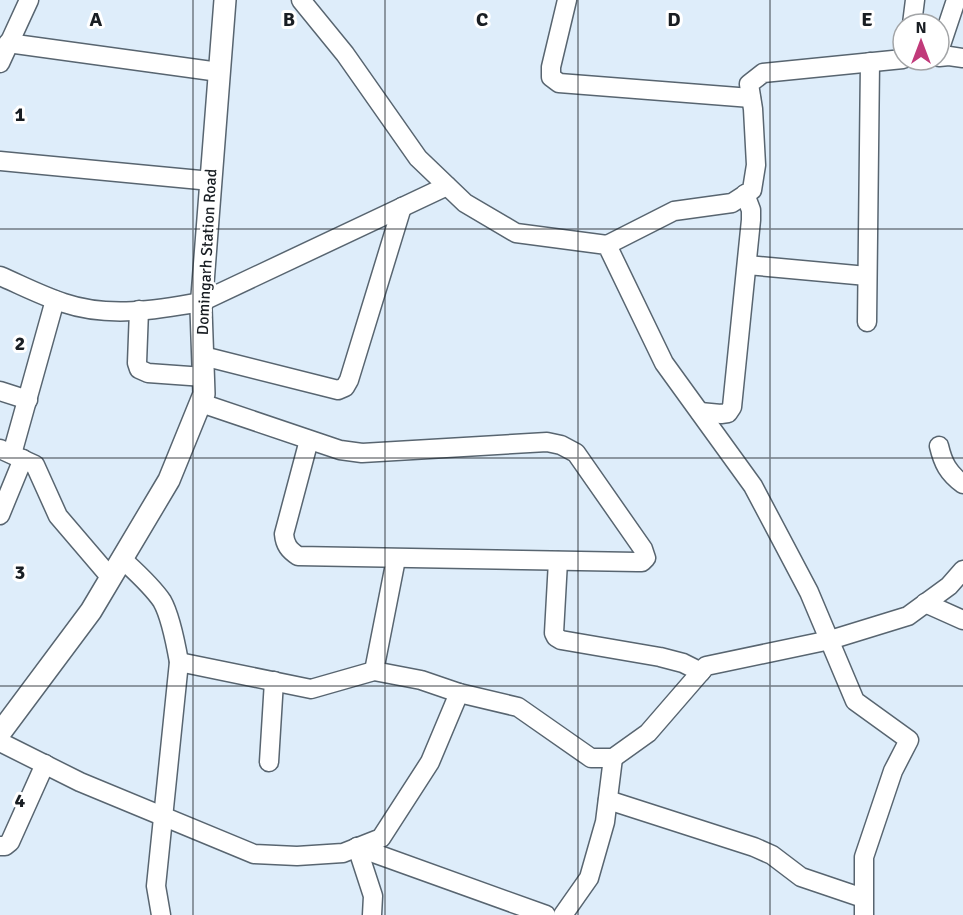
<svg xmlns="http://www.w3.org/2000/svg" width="963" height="915" viewBox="0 0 963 915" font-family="Signika,sans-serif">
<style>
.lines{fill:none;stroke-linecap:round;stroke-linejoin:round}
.minor-casing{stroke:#586570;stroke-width:21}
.tertiary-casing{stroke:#586570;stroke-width:24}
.minor{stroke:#fff;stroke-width:18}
.tertiary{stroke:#fff;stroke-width:21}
.grid{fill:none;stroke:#191e23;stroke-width:1.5;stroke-opacity:0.55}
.labels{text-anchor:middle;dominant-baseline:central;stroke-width:6;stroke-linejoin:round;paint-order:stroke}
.street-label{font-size:16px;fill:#191e23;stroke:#fff}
.grid-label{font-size:20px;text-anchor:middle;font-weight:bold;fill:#191e23;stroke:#fff;stroke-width:6;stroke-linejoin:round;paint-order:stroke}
</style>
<rect width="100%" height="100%" fill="#deedfa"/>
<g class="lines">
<defs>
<g id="minor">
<polyline points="301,0 345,54 418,158 465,203 516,233 607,245 664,363 753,486 809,592 855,701 909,740 893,771 864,857 864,915"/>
<polyline points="567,0 551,67 551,77 559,83 751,98"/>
<polyline points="912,24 915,0"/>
<polyline points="8,43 219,72"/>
<polyline points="939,51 956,0"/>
<polyline points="939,57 949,56 963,58"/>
<polyline points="0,63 29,0"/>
<polyline points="0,161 211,181"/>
<polyline points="607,245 674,211 732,203 752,190 756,165 753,109 749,84 763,73 903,59"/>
<polyline points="747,265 867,276"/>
<path d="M0,276C21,285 42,296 64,303C108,318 157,310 201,302L447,186"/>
<polyline points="139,310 137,363 139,369 148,373 204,377"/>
<polyline points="867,322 870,62"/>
<polyline points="203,356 338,390 345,387 349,380 402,207"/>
<polyline points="0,391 28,400"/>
<path d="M201,403L340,450L362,453L547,442L561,445L576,453L643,549L646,558L642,562H637L298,556C289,550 285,545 284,534L309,440"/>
<polyline points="700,412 721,414 728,413 732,407 751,220 751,210 745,194"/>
<path d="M939,446C943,463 948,473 963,484"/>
<polyline points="0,449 35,465 58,516 111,578"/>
<polyline points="12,454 55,300"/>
<polyline points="0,515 23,459"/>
<path d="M122,559C136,572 151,585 162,601C170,615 176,645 179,662L156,886L161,915"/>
<polyline points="558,561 554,633 556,637 561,640 660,657 683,663 701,672"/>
<polyline points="925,603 963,620"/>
<polyline points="374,671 396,559"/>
<polyline points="459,693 518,707 591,758 613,758 648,733 706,666 830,640 908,616 949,586 963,570"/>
<polyline points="0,742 80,782 254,854 297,856 343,853 381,838 430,762 459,693 421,680 374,671 311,689 179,662"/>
<polyline points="269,762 274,681"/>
<polyline points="608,800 754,847 772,855 801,877 863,898"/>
<polyline points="0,846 5,846 10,842 45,764"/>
<polyline points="357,847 546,915"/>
<polyline points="357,847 373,896 372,915"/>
<polyline points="563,915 589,878 605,822 613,758"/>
</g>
<polyline id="tertiary" points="0,733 91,611 169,480 204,394 201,309 225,0"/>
</defs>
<use href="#minor" class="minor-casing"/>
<use href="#tertiary" class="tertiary-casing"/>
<use href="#minor" class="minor"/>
<use href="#tertiary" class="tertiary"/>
</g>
<path class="grid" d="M193,0V915M385,0V915M578,0V915M770,0V915M0,229H963M0,458H963M0,686H963"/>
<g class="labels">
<g class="street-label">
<text transform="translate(207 252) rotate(-87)">Domingarh Station Road</text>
</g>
</g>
<g class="grid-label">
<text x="96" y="26">A</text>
<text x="289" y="26">B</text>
<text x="482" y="26">C</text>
<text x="674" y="26">D</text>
<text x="867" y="26">E</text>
<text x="20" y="121">1</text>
<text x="20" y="350">2</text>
<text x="20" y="579">3</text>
<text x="20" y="807">4</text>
</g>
<g transform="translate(921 42)"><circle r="28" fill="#ffffff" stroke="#a3a5a7" stroke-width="1.5"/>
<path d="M0-4.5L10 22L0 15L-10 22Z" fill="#c13a7a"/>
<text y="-9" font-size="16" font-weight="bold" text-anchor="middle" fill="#191e23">N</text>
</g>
</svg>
